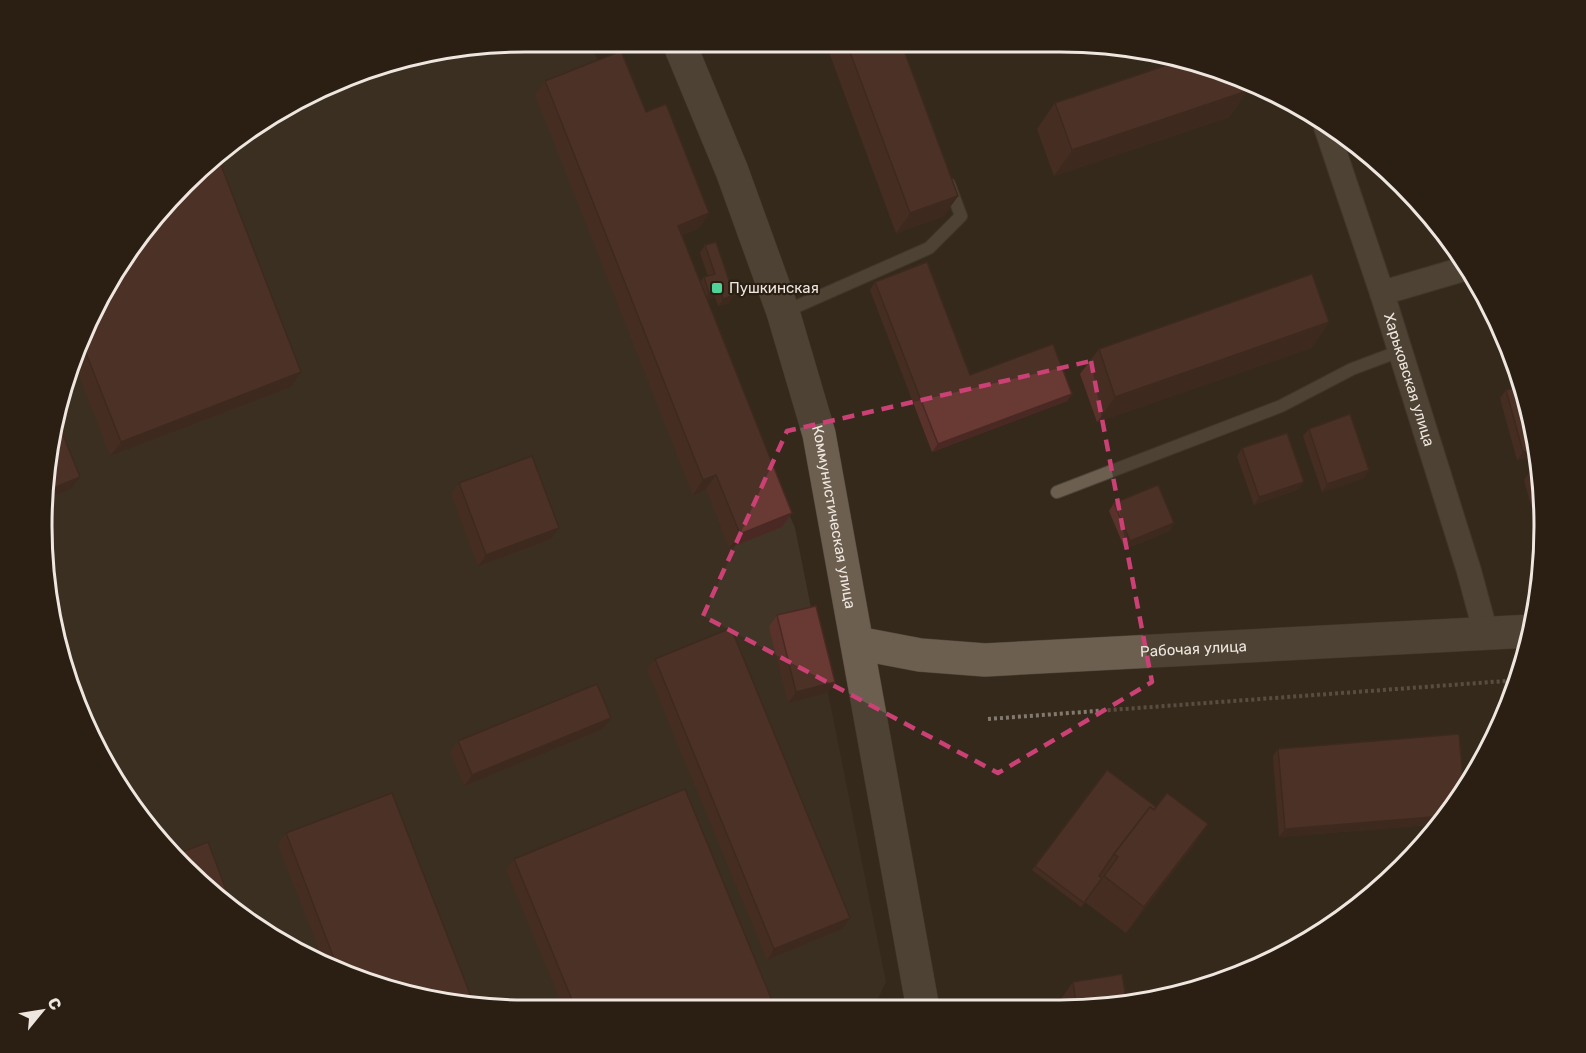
<svg xmlns="http://www.w3.org/2000/svg" width="1586" height="1053" viewBox="0 0 1586 1053" font-family="Rubik,sans-serif">
<style>
.industrial{fill:#403526}
.lines{fill:none;stroke-linecap:round;stroke-linejoin:round}
.lane-casing{stroke:#4f453a;stroke-width:14}
.street-casing{stroke:#4f453a;stroke-width:26}
.secondary-casing{stroke:#4f453a;stroke-width:34}
.path{stroke:#83796e;stroke-width:4;stroke-dasharray:3 3;stroke-linecap:butt}
.lane{stroke:#6c5f50;stroke-width:12}
.street{stroke:#6c5f50;stroke-width:24}
.secondary{stroke:#6c5f50;stroke-width:33}
.wall{fill:#5a322c}
.shaded-wall{fill:#4a2924}
.building{fill:#693a33;stroke:#4a2924;stroke-width:1.5}
.marked{fill:none;stroke:#cb4175;stroke-width:4.5;stroke-dasharray:12 8;stroke-linejoin:round}
.poi-dot{fill:#50d398;stroke:#2b1f13;stroke-width:2}
.labels{text-anchor:middle;dominant-baseline:central;stroke-width:4.5;stroke-linejoin:round;paint-order:stroke}
.poi-label{font-size:15px;fill:#efe7df;stroke:#2b1f13;text-anchor:start}
.street-label{font-size:15px;fill:#efe7df;stroke:#2b1f13}
.rim{fill:none;stroke:#efe7df;stroke-width:3}
</style>
<rect width="100%" height="100%" fill="#35291c"/>
<polygon class="industrial" points="527,42 590,42 795,528 886,982 873,1009 463,1007 313,961 207,891 107,769 51,621 43,494 79,341 142,231 257,124 371,68"/>
<g class="lines">
<defs>
<g id="lane">
<polyline points="784,312 929,248 961,216 949,184"/>
<polyline points="1057,492 1281,406 1352,369 1400,351"/>
</g>
<g id="street">
<path id="s1" d="M1326,127L1382,293L1469,571L1486,634"/>
<polyline points="1382,293 1467,268"/>
</g>
<g id="secondary">
<path id="s2" d="M679,43L732,171L783,312L819,434L923,1009"/>
<path id="s3" d="M857,643L920,655L985,660L1530,631"/>
</g>
</defs>
<use href="#lane" class="lane-casing"/>
<use href="#street" class="street-casing"/>
<use href="#secondary" class="secondary-casing"/>
<polyline class="path" points="988,719 1519,680"/>
<use href="#lane" class="lane"/>
<use href="#street" class="street"/>
<use href="#secondary" class="secondary"/>
</g>
<g class="wall">
<polygon points="826,44 902,45 958,196 944,216 896,233"/>
<polygon points="1097,46 1123,46 1100,56"/>
<polygon points="545,81 646,112 709,213 699,228 682,235 700,282 704,277 708,276 700,253 705,245 729,303 718,306 715,297 708,300 792,513 782,527 729,548 706,489 693,495 535,95"/>
<polygon points="1247,91 1229,117 1054,176 1037,129 1055,103"/>
<polygon points="1437,225 1444,232 1450,241 1442,243"/>
<polygon points="142,231 291,387 110,456 74,362 79,341"/>
<polygon points="875,282 970,375 1072,394 1067,401 932,452 870,290"/>
<polygon points="1329,322 1311,348 1097,422 1080,374 1099,349"/>
<polygon points="1506,390 1536,455 1517,460 1500,398"/>
<polygon points="1309,429 1364,478 1322,492 1303,436"/>
<polygon points="1242,448 1299,489 1254,505 1237,456"/>
<polygon points="1529,473 1543,495 1541,542 1524,480"/>
<polygon points="459,483 551,539 478,566 451,494"/>
<polygon points="1114,503 1174,523 1169,531 1125,549 1109,511"/>
<polygon points="777,615 835,682 827,693 788,703 769,627"/>
<polygon points="655,659 842,929 767,960 647,670"/>
<polygon points="611,718 603,729 464,786 450,752 458,741"/>
<polygon points="1278,749 1464,790 1440,824 1279,837 1273,756"/>
<polygon points="1107,770 1156,807 1208,824 1190,850 1126,933 1085,902 1086,901 1081,907 1032,870"/>
<polygon points="286,833 463,1007 325,965 278,845"/>
<polygon points="514,859 775,1008 563,1007 506,870"/>
<polygon points="1073,982 1091,1010 1060,1010 1059,1002"/>
</g>
<g class="shaded-wall">
<polygon points="1114,46 1123,46 1127,47 1100,56 1105,49"/>
<polygon points="1247,91 1229,117 1054,176 1072,150"/>
<polygon points="958,196 944,216 896,233 910,213"/>
<polygon points="709,213 699,228 668,240 678,226"/>
<polygon points="1447,236 1450,241 1442,243"/>
<polygon points="720,290 715,297 704,301 709,293"/>
<polygon points="734,295 729,303 718,306 723,299"/>
<polygon points="1329,322 1311,348 1097,422 1115,397"/>
<polygon points="301,372 291,387 110,456 121,442"/>
<polygon points="1072,394 1067,401 932,452 938,444"/>
<polygon points="1535,449 1536,455 1517,460 1523,452"/>
<polygon points="1369,470 1364,478 1322,492 1327,484"/>
<polygon points="716,475 706,489 693,495 703,480"/>
<polygon points="80,477 72,488 43,500 44,492"/>
<polygon points="1304,482 1299,489 1254,505 1259,497"/>
<polygon points="792,513 782,527 729,548 740,534"/>
<polygon points="1174,523 1169,531 1125,549 1130,541"/>
<polygon points="559,528 551,539 478,566 486,555"/>
<polygon points="835,682 827,693 788,703 796,692"/>
<polygon points="611,718 603,729 464,786 472,775"/>
<polygon points="1445,816 1440,824 1279,837 1285,829"/>
<polygon points="1208,824 1190,850 1126,933 1144,907"/>
<polygon points="850,918 842,929 767,960 774,949"/>
</g>
<g class="building">
<polygon points="847,44 902,45 958,196 910,213"/>
<polygon points="1104,46 1114,46 1105,49"/>
<polygon points="621,51 646,112 666,104 709,213 678,226 792,513 740,534 716,475 703,480 545,81"/>
<polygon points="1176,62 1245,83 1247,91 1072,150 1055,103"/>
<polygon points="219,160 301,372 121,442 80,338 142,231"/>
<polygon points="716,242 734,295 723,299 720,290 709,293 704,277 715,274 705,245"/>
<polygon points="927,262 970,375 1053,344 1072,394 938,444 875,282"/>
<polygon points="1312,274 1329,322 1115,397 1099,349"/>
<polygon points="1522,386 1528,401 1535,449 1523,452 1506,390"/>
<polygon points="1350,414 1369,470 1327,484 1309,429"/>
<polygon points="59,425 80,477 44,492"/>
<polygon points="1287,433 1304,482 1259,497 1242,448"/>
<polygon points="532,456 559,528 486,555 459,483"/>
<polygon points="1539,470 1543,495 1542,520 1529,473"/>
<polygon points="1158,485 1174,523 1130,541 1114,503"/>
<polygon points="816,606 835,682 796,692 777,615"/>
<polygon points="731,628 850,918 774,949 655,659"/>
<polygon points="597,684 611,718 472,775 458,741"/>
<polygon points="1459,734 1464,790 1445,816 1285,829 1278,749"/>
<polygon points="1107,770 1156,807 1154,810 1150,807 1114,854 1099,876 1102,878 1084,903 1035,866"/>
<polygon points="685,789 775,1008 575,1007 514,859"/>
<polygon points="392,793 475,1007 463,1007 338,969 286,833"/>
<polygon points="1167,793 1208,824 1144,907 1104,876 1118,857 1114,854 1150,807 1154,810"/>
<polygon points="208,842 233,908 207,891 177,854"/>
<polygon points="1122,974 1127,1004 1091,1010 1077,1010 1073,982"/>
</g>
<path d="M0 0H1586V1053H0ZM1091,361L1152,682L998,773L703,616L787,431Z" fill="#35291c" fill-opacity=".55" fill-rule="evenodd"/>
<path class="marked" d="M1091,361L1152,682L998,773L703,616L787,431Z"/>
<rect class="poi-dot" x="711" y="282" width="12" height="12" rx="3"/>
<g class="labels">
<g class="poi-label">
<text x="729" y="288">Пушкинская</text>
</g>
<g class="street-label">
<text stroke="none"><textPath href="#s1" startOffset="266">Харьковская улица</textPath></text>
<text stroke="none"><textPath href="#s2" startOffset="500">Коммунистическая улица</textPath></text>
<text stroke="none"><textPath href="#s3" startOffset="338">Рабочая улица</textPath></text>
</g>
</g>
<path d="M0 0H1586V1053H0ZM526 52H1060A474 474 0 0 1 1534 526V526A474 474 0 0 1 1060 1000H526A474 474 0 0 1 52 526V526A474 474 0 0 1 526 52Z" fill="#2b1f13" fill-rule="evenodd"/>
<path class="rim" d="M526 52H1060A474 474 0 0 1 1534 526V526A474 474 0 0 1 1060 1000H526A474 474 0 0 1 52 526V526A474 474 0 0 1 526 52Z"/>
<g transform="translate(42 1011) rotate(60)" stroke="#2b1f13" stroke-width="4.5" paint-order="stroke">
<path d="M0-4.5L10 22L0 15L-10 22Z" fill="#efe7df"/>
<text y="-9" font-size="16" font-weight="bold" text-anchor="middle" fill="#efe7df">С</text>
</g>
</svg>
